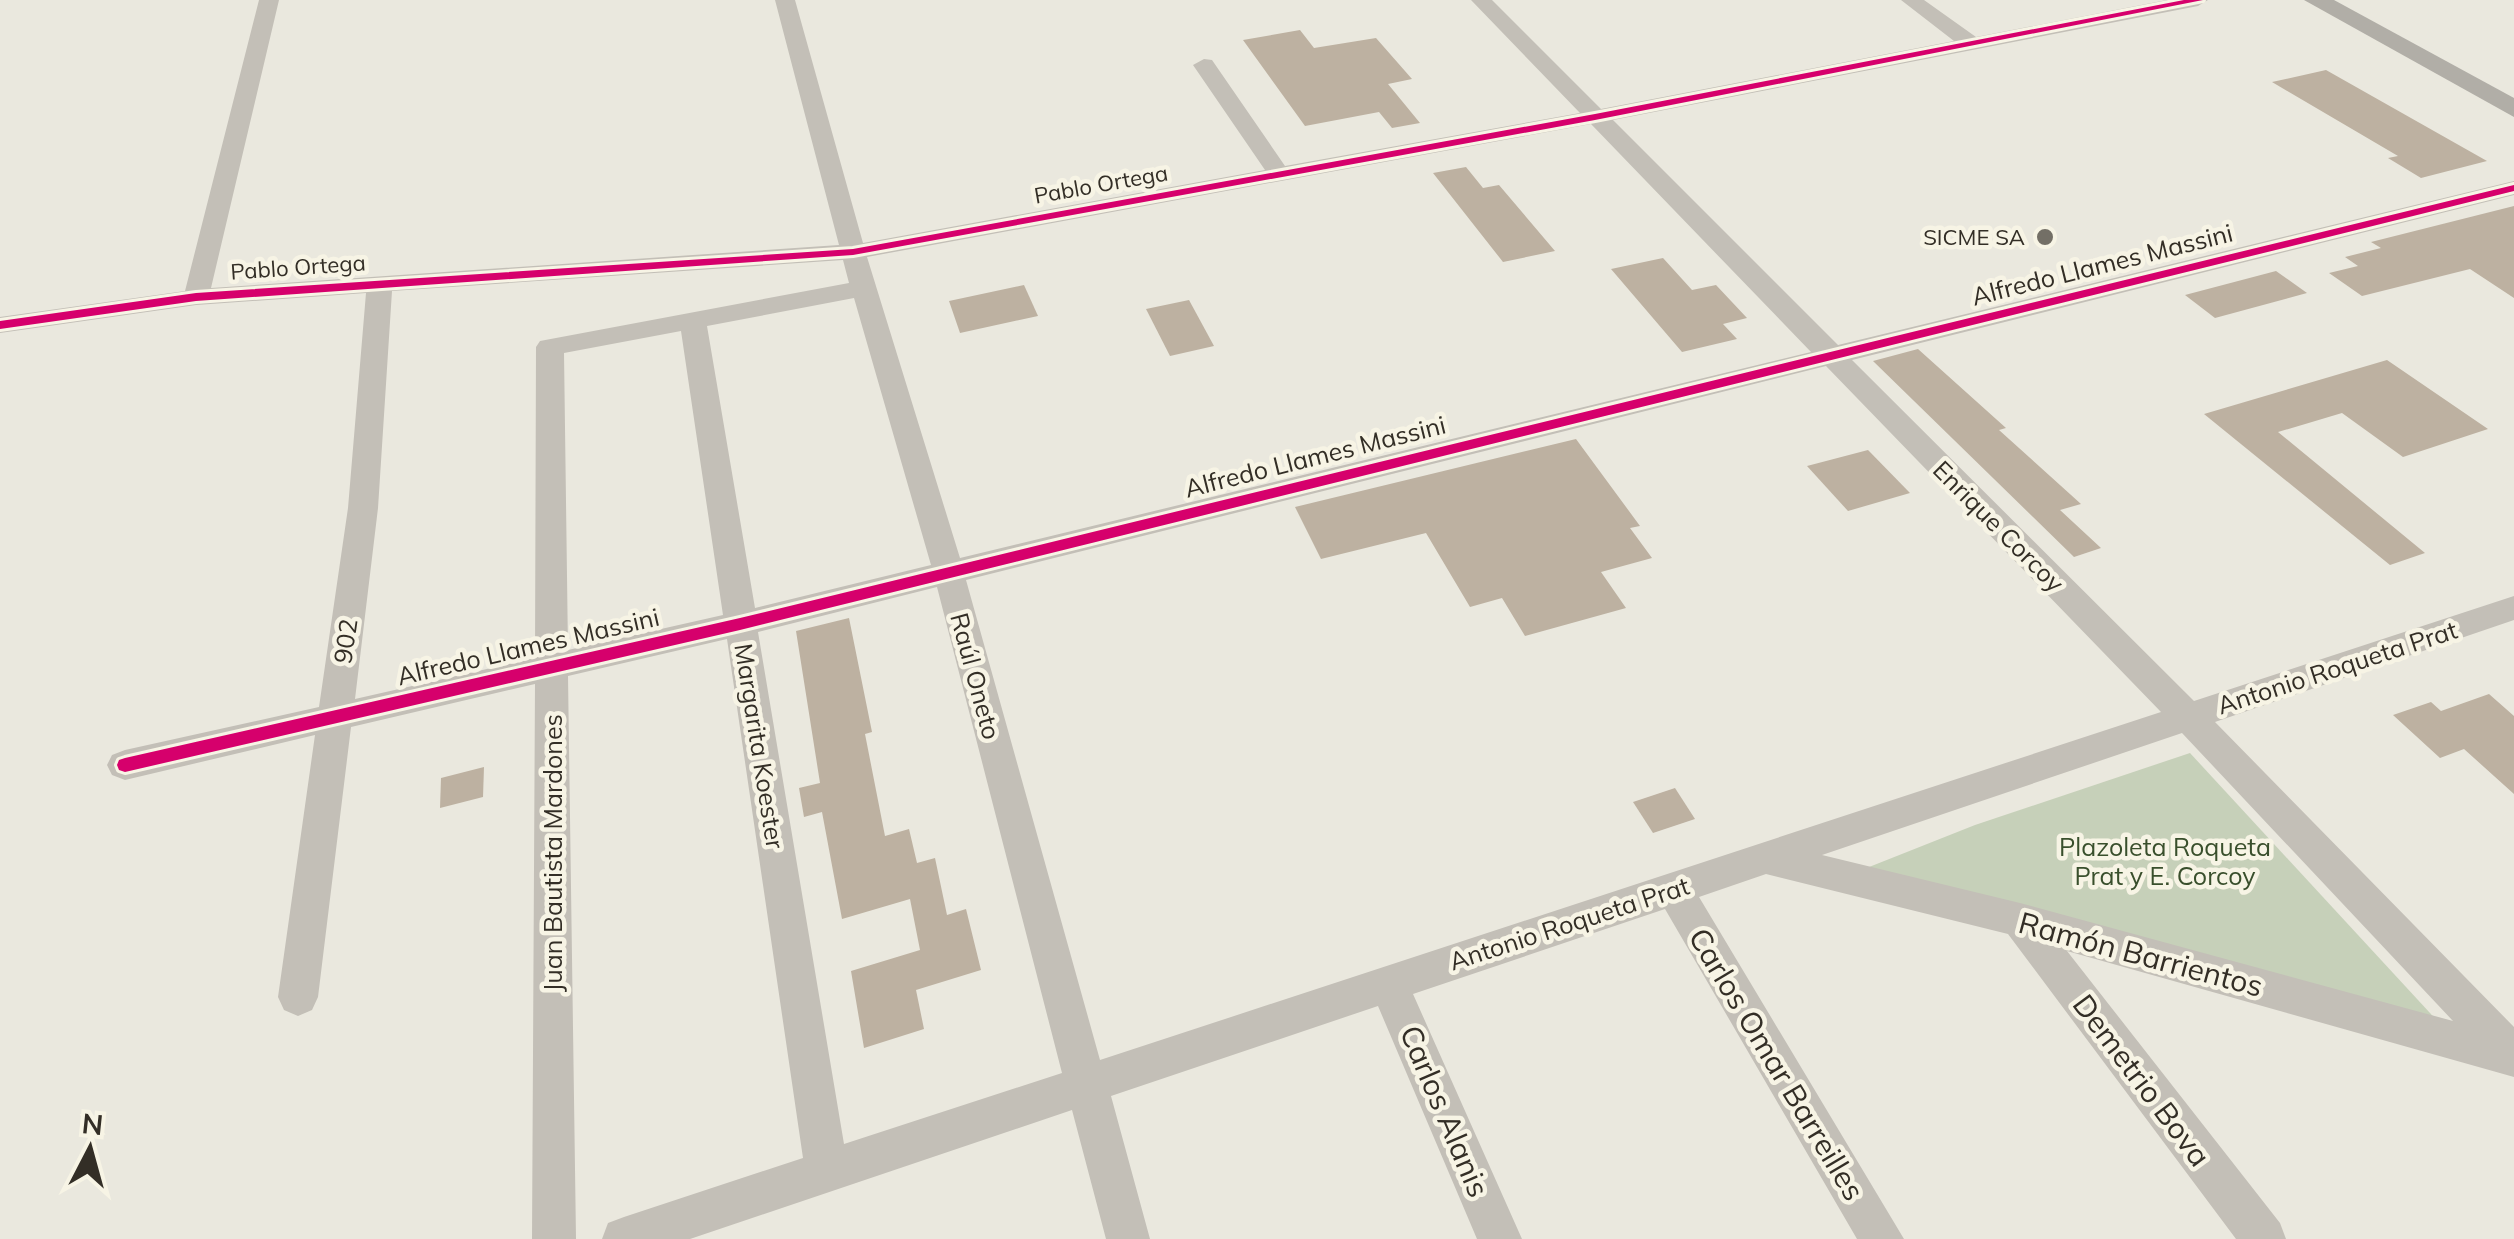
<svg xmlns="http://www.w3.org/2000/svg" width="2514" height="1239" viewBox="0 0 2514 1239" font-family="Mulish,sans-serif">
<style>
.green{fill:#c6d0b9}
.building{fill:#bdb1a1}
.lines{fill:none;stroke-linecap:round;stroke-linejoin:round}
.minor{fill:#c3bfb7;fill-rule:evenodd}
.major{fill:#b1aea7;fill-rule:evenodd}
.cycleway-casing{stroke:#f7f4e5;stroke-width:6}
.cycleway{fill:#d6006c;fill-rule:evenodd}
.poi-dot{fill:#736f66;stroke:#f7f4e5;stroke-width:4}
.labels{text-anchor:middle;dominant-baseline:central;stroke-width:9;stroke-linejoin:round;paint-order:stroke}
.far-street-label{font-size:22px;fill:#332e26;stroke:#f7f4e5}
.far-poi-label{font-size:22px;fill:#332e26;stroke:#f7f4e5;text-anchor:end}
.street-label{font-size:25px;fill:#332e26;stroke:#f7f4e5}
.park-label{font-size:25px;fill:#394f2c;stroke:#f7f4e5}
.near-street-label{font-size:30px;fill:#332e26;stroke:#f7f4e5}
</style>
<rect width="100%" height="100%" fill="#eae8de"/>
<polygon class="green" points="2190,753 2454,1039 1859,871 1975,825"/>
<g class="building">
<polygon points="1300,30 1314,48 1376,38 1412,79 1388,84 1420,123 1392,128 1379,112 1305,126 1243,40"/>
<polygon points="2326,70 2487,161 2421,178 2388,158 2398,156 2272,82"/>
<polygon points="1466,167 1483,188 1499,185 1555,251 1503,262 1433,173"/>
<polygon points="2514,206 2514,298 2470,269 2362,296 2329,273 2358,266 2345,257 2381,248 2371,242"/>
<polygon points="1663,258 1692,290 1716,285 1747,318 1723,324 1737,339 1682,352 1611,269"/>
<polygon points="2276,271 2307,293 2215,318 2185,295"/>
<polygon points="1024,285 1038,316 960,333 949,301"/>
<polygon points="1189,300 1214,346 1170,356 1146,309"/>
<polygon points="1918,349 2006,428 1999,430 2081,504 2060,510 2101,548 2074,557 1873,361"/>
<polygon points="2387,360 2488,429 2403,457 2342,413 2278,432 2425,553 2390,565 2204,414"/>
<polygon points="1576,439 1640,526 1630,528 1652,558 1601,572 1626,608 1525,636 1502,598 1470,607 1426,533 1321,559 1295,507"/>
<polygon points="1868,450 1910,493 1848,511 1807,466"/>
<polygon points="849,618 872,732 865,734 885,836 909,829 917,863 935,858 947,915 966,909 981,970 916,990 924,1029 864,1048 851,971 920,950 910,899 842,919 822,812 804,817 799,788 820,783 796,631"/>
<polygon points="2489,694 2514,716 2514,794 2464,749 2440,758 2393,715 2431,702 2441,711"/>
<polygon points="484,767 483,797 440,808 441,778"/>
<polygon points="1675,788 1695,819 1653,833 1633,802"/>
</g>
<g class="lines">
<path class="minor" d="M259,0H279L211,288L839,245L775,0H795L863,243L1265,170L1193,65L1204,59L1212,60L1285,166L1580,113L1471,0H1492L1601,109L1954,41L1901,0H1924L1976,37L2167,0H2208L2198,6L1613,120L1838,345L2514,181V195L1852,360L2194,701L2514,596V620L2215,722L2514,1027V1077L2067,951L2280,1223L2286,1239H2236L2008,934L1766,874L1699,897L1904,1239H1857L1665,909L1413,994L1522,1239H1477L1378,1006L1111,1096L1150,1239H1106L1072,1110L690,1239H602L608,1223L624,1217L803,1158L727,639L568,676L576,1239H532L535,684L351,727L318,997L312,1010L298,1016L284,1010L278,997L315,735L125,780L112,775L107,765L112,755L125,750L319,707L348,508L366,293L196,305L0,333V317L185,291ZM1591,124L1811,352L960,558L867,257ZM843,260L849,283L540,341L536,347L535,658L355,699L378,508L392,291ZM854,298L931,565L755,608L707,326ZM681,331L723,615L568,650L564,353ZM1826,366L2161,712L1100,1060L966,580ZM937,587L1062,1073L844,1144L758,632ZM2182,733L2453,1021L2020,903L1822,855Z"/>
<polygon class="major" points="2304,0 2334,0 2514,98 2514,117"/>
<defs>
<g id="cycleway">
<polygon points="2184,0 2203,0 1595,120 853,255 196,301 0,329 0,321 196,293 853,249 1595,114"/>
<polygon points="2514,185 2514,191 740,630 125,772 119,770 117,765 119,760 125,758 740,618"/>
</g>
</defs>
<use href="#cycleway" class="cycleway-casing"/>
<use href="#cycleway" class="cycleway"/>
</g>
<circle class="poi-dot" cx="2045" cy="237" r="10"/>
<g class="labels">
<g class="far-street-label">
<text transform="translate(1101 184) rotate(-10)">Pablo Ortega</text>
<text transform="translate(298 267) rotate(-4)">Pablo Ortega</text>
</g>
<g class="far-poi-label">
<text x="2025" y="237">SICME SA</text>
</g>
<g class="street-label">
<text transform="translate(2102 264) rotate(-14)">Alfredo Llames Massini</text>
<text transform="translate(1315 456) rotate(-14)">Alfredo Llames Massini</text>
<text transform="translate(1999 526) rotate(45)">Enrique Corcoy</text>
<text transform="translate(345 641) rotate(-82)">902</text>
<text transform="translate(528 646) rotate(-13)">Alfredo Llames Massini</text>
<text transform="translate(2337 667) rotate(-18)">Antonio Roqueta Prat</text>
<text transform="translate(976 676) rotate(75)">Raúl Oneto</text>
<text transform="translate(760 746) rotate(81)">Margarita Koester</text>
<text transform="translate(552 853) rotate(-90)">Juan Bautista Mardones</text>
<text transform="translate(1569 923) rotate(-18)">Antonio Roqueta Prat</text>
</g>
<g class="park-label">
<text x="2165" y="846">Plazoleta Roqueta<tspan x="2165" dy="29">Prat y E. Corcoy</tspan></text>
</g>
<g class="near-street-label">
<text transform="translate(2141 954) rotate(15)">Ramón Barrientos</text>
<text transform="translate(1777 1064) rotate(59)">Carlos Omar Barreilles</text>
<text transform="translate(2142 1080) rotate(53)">Demetrio Bova</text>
<text transform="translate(1445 1111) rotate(67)">Carlos Alanis</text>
</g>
</g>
<g transform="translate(90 1149) rotate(6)" stroke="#f7f4e5" stroke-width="8" paint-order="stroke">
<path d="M0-8L18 38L0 25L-18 38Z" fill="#332e26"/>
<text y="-15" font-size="28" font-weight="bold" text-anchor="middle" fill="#332e26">N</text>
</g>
</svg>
